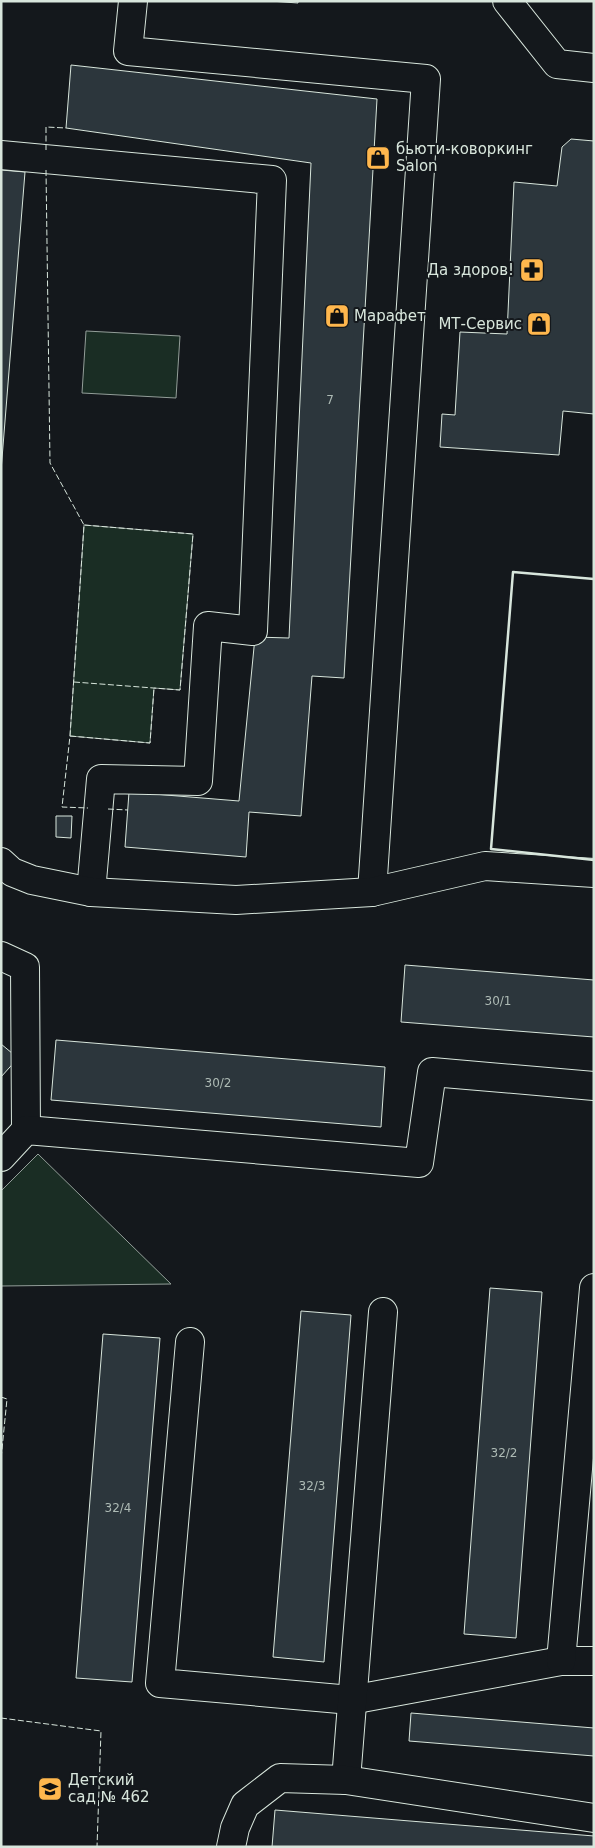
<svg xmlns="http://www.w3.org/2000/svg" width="595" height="1848" viewBox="0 0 595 1848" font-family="'DejaVu Sans',sans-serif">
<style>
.green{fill:#1a2d24;stroke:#939e99}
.building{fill:#2c363c;stroke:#d8e6dc}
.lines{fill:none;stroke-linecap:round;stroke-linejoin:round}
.minor-casing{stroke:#d8e6dc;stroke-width:30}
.minor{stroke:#14181c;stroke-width:28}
.fence{stroke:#d8e6dc;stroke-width:1;stroke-dasharray:6 2.5;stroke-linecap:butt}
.wall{stroke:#d8e6dc;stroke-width:2.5}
.labels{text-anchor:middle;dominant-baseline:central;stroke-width:4;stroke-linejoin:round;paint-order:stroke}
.number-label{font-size:12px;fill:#adbab4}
.poi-label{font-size:15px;fill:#d8e6dc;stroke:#14181c;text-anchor:start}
</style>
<rect width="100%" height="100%" fill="#14181c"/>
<g class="green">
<polygon points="86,331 180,336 176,398 82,393"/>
<polygon points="84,525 193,534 180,690 154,688 150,743 70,736"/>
<polygon points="38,1154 171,1284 1,1286 1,1191"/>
</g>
<g class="building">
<polygon points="270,1 298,1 298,3"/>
<polygon points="71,65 377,99 344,678 312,676 301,816 249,812 246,857 125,847 129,792 239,801 255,637 289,638 311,163 66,128"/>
<polygon points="571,139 594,141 594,414 563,411 559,455 440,447 442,414 455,415 460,332 507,334 514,182 557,186 562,147"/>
<polygon points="1,170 25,172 1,471"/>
<polygon points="56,816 72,816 71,838 56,837"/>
<polygon points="405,965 594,980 594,1037 401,1022"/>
<polygon points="56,1040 385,1067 381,1127 51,1100"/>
<polygon points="1,1044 18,1058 1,1077"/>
<polygon points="490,1288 542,1292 516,1638 464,1634"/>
<polygon points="301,1311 351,1315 324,1662 273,1657"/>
<polygon points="103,1334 160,1338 132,1682 76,1678"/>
<polygon points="411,1713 594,1728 594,1756 409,1741"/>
<polygon points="275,1810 594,1836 594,1847 272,1847"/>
</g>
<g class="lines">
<defs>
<g id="minor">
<polyline points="133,1 128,51 426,79 372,892"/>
<polyline points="507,1 557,64 594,68"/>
<polyline points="1,155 272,180 253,631 208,626 198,781 101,779 91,892"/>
<polyline points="1,862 12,872 32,880 91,892 236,900 372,892 485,866 594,873"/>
<polyline points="1,956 25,967 26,1130"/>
<polyline points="1,1157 26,1130 419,1163 432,1072 594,1086"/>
<polyline points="190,1342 160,1683 351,1700 561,1661 594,1661"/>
<polyline points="561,1661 594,1288"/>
<polyline points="346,1780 383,1312"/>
<polyline points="231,1847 235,1828 245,1805 280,1778 346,1780 594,1818"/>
</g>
</defs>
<use href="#minor" class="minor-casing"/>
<use href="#minor" class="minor"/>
<g class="fence">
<polyline points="46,150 46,127 66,128"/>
<polyline points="46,170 50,463 84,525 70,736 62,807 88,808"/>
<polyline points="74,682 180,690 193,534 84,525"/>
<polyline points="70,736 150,743 154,688"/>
<polyline points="108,809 128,810"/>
<polyline points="1,1397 7,1399 1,1459"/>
<polyline points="1,1718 101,1731 97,1847"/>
</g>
<polyline class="wall" points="594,579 513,572 491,849 594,860"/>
</g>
<defs>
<symbol id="shop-square" viewBox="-11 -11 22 22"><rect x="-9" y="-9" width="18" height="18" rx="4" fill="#ffb74d" stroke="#14181c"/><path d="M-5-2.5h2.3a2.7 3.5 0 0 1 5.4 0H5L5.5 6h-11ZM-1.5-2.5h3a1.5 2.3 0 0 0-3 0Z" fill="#111"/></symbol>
<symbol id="pharmacy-square" viewBox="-11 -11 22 22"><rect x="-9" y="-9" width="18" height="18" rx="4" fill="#ffb74d" stroke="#14181c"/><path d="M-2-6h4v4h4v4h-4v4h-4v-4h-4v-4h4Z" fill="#111"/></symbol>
<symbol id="school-square" viewBox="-11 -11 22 22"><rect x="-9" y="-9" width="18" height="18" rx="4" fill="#ffb74d" stroke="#14181c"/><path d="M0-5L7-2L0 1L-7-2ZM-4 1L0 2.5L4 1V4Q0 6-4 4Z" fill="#111"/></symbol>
</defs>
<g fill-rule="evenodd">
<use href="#shop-square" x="364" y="144" width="28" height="28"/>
<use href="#pharmacy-square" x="518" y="256" width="28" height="28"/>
<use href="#shop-square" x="323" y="302" width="28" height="28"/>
<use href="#shop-square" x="525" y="310" width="28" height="28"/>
<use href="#school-square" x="36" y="1775" width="28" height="28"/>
</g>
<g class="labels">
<g class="number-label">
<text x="330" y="400">7</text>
<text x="498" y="1001">30/1</text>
<text x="218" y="1083">30/2</text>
<text x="504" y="1453">32/2</text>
<text x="312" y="1486">32/3</text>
<text x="118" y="1508">32/4</text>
</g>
<g class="poi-label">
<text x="396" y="149">бьюти-коворкинг<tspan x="396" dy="17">Salon</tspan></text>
<text x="514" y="270" text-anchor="end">Да здоров!</text>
<text x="354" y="316">Марафет</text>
<text x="522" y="324" text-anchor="end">МТ-Сервис</text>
<text x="68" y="1780">Детский<tspan x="68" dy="17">сад № 462</tspan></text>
</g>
</g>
<rect width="595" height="1848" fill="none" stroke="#d8e6dc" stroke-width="5"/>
</svg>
